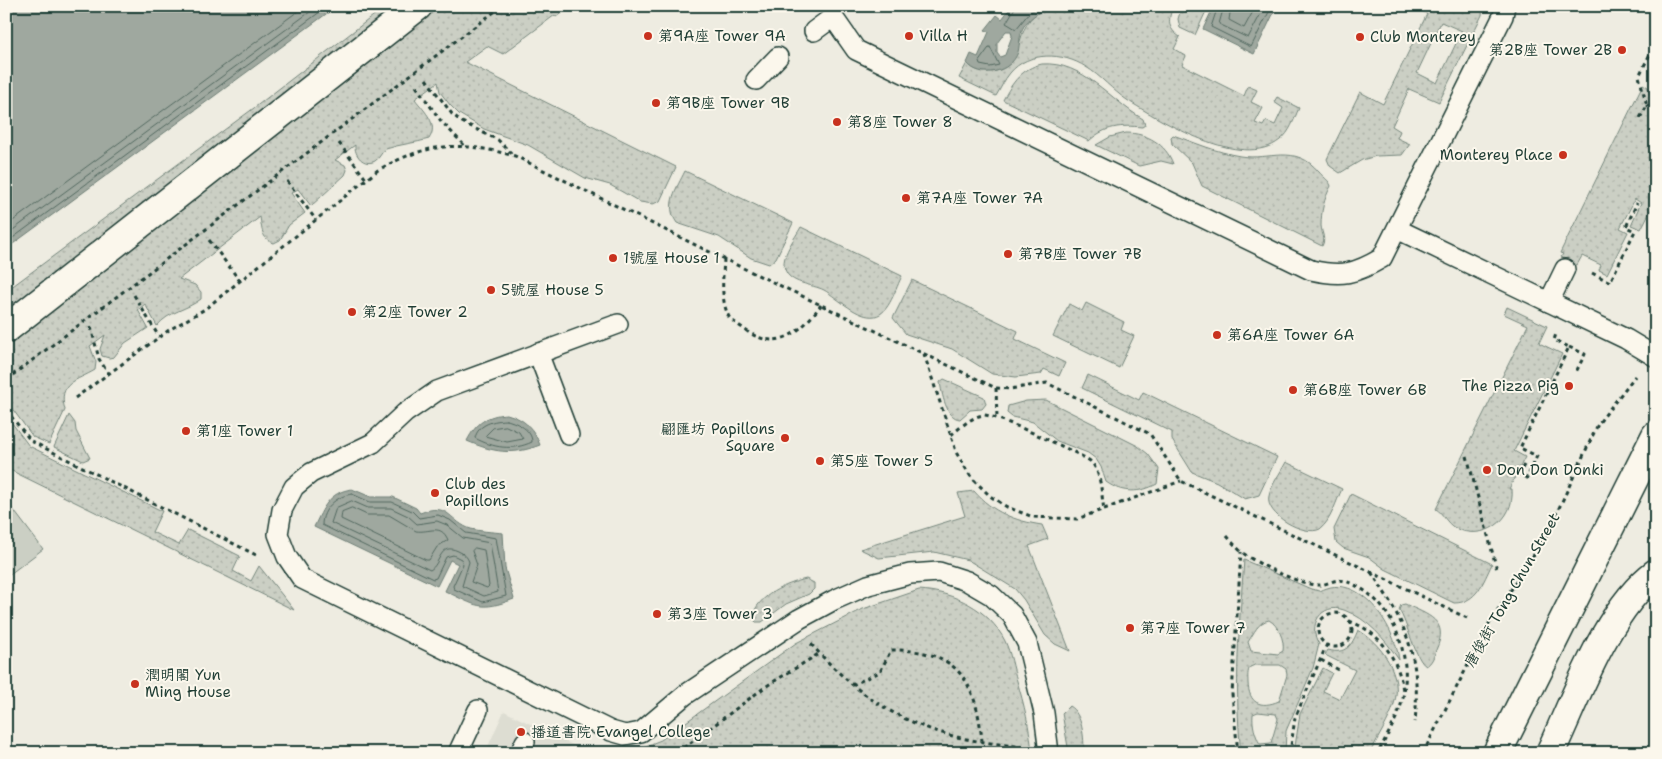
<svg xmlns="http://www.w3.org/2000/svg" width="1662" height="759" viewBox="0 0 1662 759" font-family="'Shantell Sans','LXGW WenKai TC',sans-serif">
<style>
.built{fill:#ddddd2}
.park{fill:url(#park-dots);stroke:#75867c;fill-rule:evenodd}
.pitch{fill:#cbcfc4;stroke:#75867c}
.water{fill:#9fa89f;stroke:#6c7d74;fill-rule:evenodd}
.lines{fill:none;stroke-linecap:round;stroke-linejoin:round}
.shore{stroke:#52685f;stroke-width:1}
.service-casing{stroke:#1f3d34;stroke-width:22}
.pedestrian-casing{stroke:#1f3d34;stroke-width:31}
.minor-casing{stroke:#1f3d34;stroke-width:31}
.path{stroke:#1f3d34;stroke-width:3;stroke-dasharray:4 4;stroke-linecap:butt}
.service{stroke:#fbf7ec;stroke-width:19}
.pedestrian{stroke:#fbf7ec;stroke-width:28}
.minor{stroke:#fbf7ec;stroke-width:28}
.poi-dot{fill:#c8321e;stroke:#fbf7ec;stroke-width:2}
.labels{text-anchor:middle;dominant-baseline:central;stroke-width:4;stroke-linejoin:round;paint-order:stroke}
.poi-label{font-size:15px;fill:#1f3d34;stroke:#fbf7ec;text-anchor:start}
.street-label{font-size:15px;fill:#1f3d34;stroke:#fbf7ec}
</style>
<defs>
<pattern id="park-dots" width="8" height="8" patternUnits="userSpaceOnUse" patternTransform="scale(1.25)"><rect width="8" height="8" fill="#cbcfc4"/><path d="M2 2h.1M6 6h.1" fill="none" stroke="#aeb3a9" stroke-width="1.8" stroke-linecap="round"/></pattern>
</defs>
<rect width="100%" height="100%" fill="#eeece1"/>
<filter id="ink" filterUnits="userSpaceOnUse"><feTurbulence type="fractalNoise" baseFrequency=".02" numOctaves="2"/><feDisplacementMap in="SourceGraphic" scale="10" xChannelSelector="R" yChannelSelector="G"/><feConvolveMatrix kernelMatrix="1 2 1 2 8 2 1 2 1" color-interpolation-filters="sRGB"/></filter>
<g filter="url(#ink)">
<polygon class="built" points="504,711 589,753 485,753"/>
<g class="park">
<path d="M386,6H571L556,17L555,15L503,54L487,46L465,62L676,167L660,201L653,204L640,202L610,185L585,178L528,145L484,129L459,114L450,105L440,92L438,82L415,99C425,112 439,124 429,139C416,143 400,144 386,149C381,152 380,158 375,161C364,167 354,155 355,145L335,160L345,165L347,170L345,175L311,206L298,189L291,193L305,213L289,225L280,240L274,243C261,239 262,228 260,217L179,279L195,285L201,292V299C187,310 169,311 157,326L145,304L138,310L148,328L125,343L114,357L109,358L102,356L100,349L105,335L90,346L96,362L95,370C77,381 57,382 65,410L49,444L33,437L11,407L6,410V291L254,108Z"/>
<path d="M1113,6H1173C1168,20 1167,28 1180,37L1174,49L1186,56L1182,65L1244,96L1248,86L1257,90L1251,102L1263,108L1255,123L1263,126L1266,121L1275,125L1283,108L1274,102L1277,97L1299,108C1294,119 1290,133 1280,140C1242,171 1161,121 1127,100C1112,90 1101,76 1086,67C1063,52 1028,51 1010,73C1004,80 1001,88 996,96L959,78L967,63C972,69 979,72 987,72C1030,72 1009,22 1045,9C1063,3 1077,15 1094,12C1101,11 1107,8 1113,6Z"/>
<polygon points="1182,6 1202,6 1207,9 1195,35 1180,28 1178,19"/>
<path d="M1412,6H1483L1482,15L1439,102L1409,89L1392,126L1400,131L1397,138L1410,144L1402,155L1376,156L1362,160L1340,173L1330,166L1327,159L1360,92L1383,104L1427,14ZM1441,22L1462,31L1437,83L1417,73Z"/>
<path d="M1042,64C1083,61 1110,100 1143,119L1145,125L1142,127C1121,125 1105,126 1089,141L1003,100C1012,83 1022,68 1042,64Z"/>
<polygon points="1643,84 1648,87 1656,116 1656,200 1641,229 1631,225 1641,203 1635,199 1620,228 1628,232 1607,274 1599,270 1601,265 1582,256 1577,265 1561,257 1563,254 1560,253"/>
<path d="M1126,133C1147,133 1166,144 1173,164L1161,161L1139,166L1096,145L1110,137Z"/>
<path d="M1173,135C1196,143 1216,152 1240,156C1270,161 1295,143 1319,172C1323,177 1329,180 1331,186C1324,199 1321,211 1321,226C1322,234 1326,239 1322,246L1202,186L1192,163L1172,144L1171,137Z"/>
<path d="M685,171L793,223L776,258L769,264L751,258L719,237L677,223C664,205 677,188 685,171Z"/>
<path d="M801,227L902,276C896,287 889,314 875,316C858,319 838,298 824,290C812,284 789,284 785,269C780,257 795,238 801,227Z"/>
<polygon points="912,280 1018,331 1015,339 1065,363 1059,376 1044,369 1041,374 1016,377 992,374 952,349 906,334 893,318"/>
<polygon points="1086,303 1124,322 1121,330 1134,336 1119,368 1053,336 1069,304 1082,311"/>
<path d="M1507,307L1547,326L1539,343L1562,354L1514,451L1525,457L1509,489H1512C1515,521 1483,542 1455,528C1446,523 1443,513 1436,509L1528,325L1504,314Z"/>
<polygon points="1088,375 1139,400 1143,392 1277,457 1259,495 1245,499 1217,482 1192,472 1172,440 1172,432 1082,388"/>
<path d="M944,379L984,397L986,404L982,409L970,410L960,419C946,418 942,394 940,382Z"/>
<path d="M1046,400L1138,446L1148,454L1159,469L1157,484C1140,493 1123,494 1106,482L1101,467L1096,459L1088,453L1057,441L1033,422L1012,417L1007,413L1008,406L1026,401Z"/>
<polygon points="6,415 29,446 162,511 152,532 179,545 188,530 240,556 233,571 251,581 259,566 294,610 6,468"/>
<polygon points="69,415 75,423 76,431 90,458 83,461 54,447"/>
<path d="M1286,462L1342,489C1336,501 1331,521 1320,529C1305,537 1264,515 1269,496C1271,485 1281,472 1286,462Z"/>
<path d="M974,491C992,512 1015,521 1042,525L1048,539L1029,546L1070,651L1055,644L1045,635L1024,600L1015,589L968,560L934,552L879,558L860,549L965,516L958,493Z"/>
<path d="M1351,494L1492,564C1483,582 1477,603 1454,603L1385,569L1369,557L1343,548L1336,542L1334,529Z"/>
<path d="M1244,560L1311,589L1320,591C1359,570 1395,626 1399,660C1385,639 1368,619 1344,610C1321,602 1307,626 1319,644L1313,668L1286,731L1285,753H1241C1234,686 1239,627 1244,560ZM1269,620C1278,625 1285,640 1283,651L1278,654L1251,651L1248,642C1254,633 1258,622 1269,620ZM1255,665H1280L1286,669L1287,675L1279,701C1260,709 1249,703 1248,683C1248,677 1247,672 1250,667ZM1258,712L1276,714L1278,719L1271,743L1260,744C1255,735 1252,725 1253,714Z"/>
<path d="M806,579L814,583V589L809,594L786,604L762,622H756L752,618C757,595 786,584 806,579Z"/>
<path d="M919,590C954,592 989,609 1005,641C1011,654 1013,667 1017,681C1024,704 1030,729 1032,753H637L638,749L661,740L796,643L863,609Z"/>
<path d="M1405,604C1428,615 1450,620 1436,650C1434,656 1432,663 1426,666C1416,661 1407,622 1399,610L1401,605Z"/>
<path d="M1358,630C1381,643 1404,676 1394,704C1389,721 1378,737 1370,753H1294L1300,714L1323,668L1332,673L1323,691L1340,699L1355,670L1325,655L1328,650C1346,655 1352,645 1358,630Z"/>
<path d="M1069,706C1083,714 1084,738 1084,753H1069L1062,713Z"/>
</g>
<polygon class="pitch" points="12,508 43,549 6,577 6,513"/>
<g class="water">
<polygon points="6,6 337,6 6,249"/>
<path d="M1012,6H1113C1107,8 1101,11 1094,12C1077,15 1063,2 1045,9C1037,13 1029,19 1024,26C1019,34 1020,44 1018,52C1011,73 980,79 967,63L971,54L978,57L989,32L985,30L997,15L1002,19ZM1006,31H1011L1012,36L1005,55L1000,57L997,53V43Z"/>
<polygon points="1214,6 1277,6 1254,54 1203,29"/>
<path d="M507,414C525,419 534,429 540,445C512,456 493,452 467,441C476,423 487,415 507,414Z"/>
<path d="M352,489L371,497H393L416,508L420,513C448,502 448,519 468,528C475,531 495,532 503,533L505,568L514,599C480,612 477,606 445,591L458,564L450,560L437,586L314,527C323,508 329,492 352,489Z"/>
</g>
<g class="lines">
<g class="shore">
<polyline points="1016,6 1006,23 1016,29 1029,13 1040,6"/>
<polyline points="1218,6 1211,27 1251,47 1272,6"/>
<polyline points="1224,6 1219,24 1248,38 1265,6"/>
<polyline points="1231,6 1229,20 1244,28 1256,6"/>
<polygon points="990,47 999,65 990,67 980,65 979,62"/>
<polyline points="6,226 305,6"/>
<polyline points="6,235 318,6"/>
<polyline points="6,243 328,6"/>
<path d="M507,420C518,423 532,430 532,442C513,451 493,448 475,438C478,424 494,420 507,420Z"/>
<polygon points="506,426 519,432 523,439 507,442 485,436 493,428"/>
<path d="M352,494L370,502H392L412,511L419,518L438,515L450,520L466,533L496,538L506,596L483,602L454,589L453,586L463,564L461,559L453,555L446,557L436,578L433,579L322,525C322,509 336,496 352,494Z"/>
<path d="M352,501L368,508H391L408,516L417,524L437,521L447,525L463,538L490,543L498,592L484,596L462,586L469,562C467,556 464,554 458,551C439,542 441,564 430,570L331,523L336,508Z"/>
<path d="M352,508L367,515H389L416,531C429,533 441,523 448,540L437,547L429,560H426L341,519L342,512Z"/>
<polygon points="475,548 484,550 489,586 487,588 471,582 477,565 472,551"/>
</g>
<defs>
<g id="service">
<path d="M834,6L833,17L856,50L1311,270C1342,277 1355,274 1382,258L1503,16L1505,6"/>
<polyline points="814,31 833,17"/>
<polyline points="756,80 778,57"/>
<polyline points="1397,229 1626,339 1656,357"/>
<polyline points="1549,302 1565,269"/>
<polyline points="618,324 437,391 405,413 373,443 311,473 294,487 282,510 278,534 287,557 302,579 611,731 625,735 641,732 685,695 799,619 834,600 868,585 910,574 939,572 967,581 991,595 1012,615 1027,643 1044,713 1049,753"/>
<polyline points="538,353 569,435"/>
<polyline points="458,753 478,710"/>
<polyline points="520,753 525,742"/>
</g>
<polyline id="pedestrian" points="6,329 418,6"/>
<g id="minor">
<polyline points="1497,753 1656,435"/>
<path d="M1550,753C1576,698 1607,609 1656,573"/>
</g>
</defs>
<use href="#service" class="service-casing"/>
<use href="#pedestrian" class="pedestrian-casing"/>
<use href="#minor" class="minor-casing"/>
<g class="path">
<polyline points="426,79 452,114 462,122 498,140 514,156"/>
<polyline points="416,86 441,121 464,145"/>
<polyline points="1656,102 1647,106 1656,105"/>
<polyline points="1640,118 1647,106 1639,76 1656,42"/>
<polyline points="339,143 366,179"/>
<polyline points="287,181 316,220"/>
<polyline points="209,240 240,281"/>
<path d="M724,259C723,278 720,299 729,317C732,321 740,326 744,329C777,354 801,332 821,305"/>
<polyline points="1592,273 1610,282 1635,231 1626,227 1637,203"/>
<polyline points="134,295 159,337"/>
<polyline points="91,327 99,359 108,373"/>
<polyline points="1569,347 1585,354 1576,372"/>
<polyline points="924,354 957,454 971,477 990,496 1007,507 1033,517 1077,519 1181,481"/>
<polyline points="6,380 502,6"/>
<polyline points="996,388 997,418"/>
<path d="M75,398L169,330L205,309L378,170C429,142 459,141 515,156L724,259L996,388L1010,389L1047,383L1150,434L1181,481L1467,618"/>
<polyline points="6,410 31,441 256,555"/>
<path d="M951,435C960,428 972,416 984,415C994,414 1081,454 1090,461C1102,472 1101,495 1104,509"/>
<polyline points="1467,456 1497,570"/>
<polyline points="1524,465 1519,474 1527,478 1537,456 1520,448 1569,347 1554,340 1556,334"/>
<path d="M1227,536C1232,542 1237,548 1243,553C1257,564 1302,586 1320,585C1329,584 1335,578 1345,581C1391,596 1413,653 1403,697C1399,717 1387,735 1378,753"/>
<path d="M1371,572C1407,625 1421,657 1415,722"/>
<circle cx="1335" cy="630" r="17"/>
<path d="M1349,621C1380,632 1399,659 1403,691"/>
<path d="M811,644C853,691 895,722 957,737C978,742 1000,744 1021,747"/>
<polyline points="1321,660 1339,670"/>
<path d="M852,685L880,672L891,650C957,649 976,680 982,741"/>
<polyline points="677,753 765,687 820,653"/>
<polyline points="1238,753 1232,694 1241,552"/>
<polyline points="1290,753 1295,718 1327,644"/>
<polyline points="1423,753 1490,622 1546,536 1598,424 1635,376"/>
</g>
<use href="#service" class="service"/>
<use href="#pedestrian" class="pedestrian"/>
<use href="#minor" class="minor"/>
</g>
</g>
<g class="poi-dot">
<circle cx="648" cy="36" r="5"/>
<circle cx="909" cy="36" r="5"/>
<circle cx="1360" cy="37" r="5"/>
<circle cx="1622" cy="50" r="5"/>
<circle cx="656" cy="103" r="5"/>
<circle cx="837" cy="122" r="5"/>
<circle cx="1563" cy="155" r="5"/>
<circle cx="906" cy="198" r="5"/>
<circle cx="1008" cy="254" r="5"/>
<circle cx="613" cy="258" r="5"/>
<circle cx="491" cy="290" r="5"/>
<circle cx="352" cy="312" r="5"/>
<circle cx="1217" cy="335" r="5"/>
<circle cx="1569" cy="386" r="5"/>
<circle cx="1293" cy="390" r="5"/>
<circle cx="186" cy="431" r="5"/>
<circle cx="785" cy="438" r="5"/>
<circle cx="820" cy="461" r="5"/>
<circle cx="1487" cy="470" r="5"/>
<circle cx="435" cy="493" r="5"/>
<circle cx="657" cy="614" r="5"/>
<circle cx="1130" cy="628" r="5"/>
<circle cx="135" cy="684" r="5"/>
<circle cx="521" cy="732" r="5"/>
</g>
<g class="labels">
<g class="poi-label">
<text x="658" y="36">第9A座 Tower 9A</text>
<text x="919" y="36">Villa H</text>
<text x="1370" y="37">Club Monterey</text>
<text x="1612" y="50" text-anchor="end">第2B座 Tower 2B</text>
<text x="666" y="103">第9B座 Tower 9B</text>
<text x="847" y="122">第8座 Tower 8</text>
<text x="1553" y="155" text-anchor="end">Monterey Place</text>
<text x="916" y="198">第7A座 Tower 7A</text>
<text x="1018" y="254">第7B座 Tower 7B</text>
<text x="623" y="258">1號屋 House 1</text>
<text x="501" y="290">5號屋 House 5</text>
<text x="362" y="312">第2座 Tower 2</text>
<text x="1227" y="335">第6A座 Tower 6A</text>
<text x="1559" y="386" text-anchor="end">The Pizza Pig</text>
<text x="1303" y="390">第6B座 Tower 6B</text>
<text x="775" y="429" text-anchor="end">翩匯坊 Papillons<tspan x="775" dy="17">Square</tspan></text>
<text x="196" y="431">第1座 Tower 1</text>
<text x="830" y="461">第5座 Tower 5</text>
<text x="1497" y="470">Don Don Donki</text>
<text x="445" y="484">Club des<tspan x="445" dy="17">Papillons</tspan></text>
<text x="667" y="614">第3座 Tower 3</text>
<text x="1140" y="628">第7座 Tower 7</text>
<text x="145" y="675">潤明閣 Yun<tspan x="145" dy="17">Ming House</tspan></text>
<text x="531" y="732">播道書院 Evangel College</text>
</g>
<g class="street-label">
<text transform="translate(1512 590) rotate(-60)">唐俊街 Tong Chun Street</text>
</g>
</g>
<rect width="1662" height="759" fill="none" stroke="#fbf7ec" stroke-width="25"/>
<rect x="12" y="12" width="1637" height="734" fill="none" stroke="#1f3d34" stroke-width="2" filter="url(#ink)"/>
</svg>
